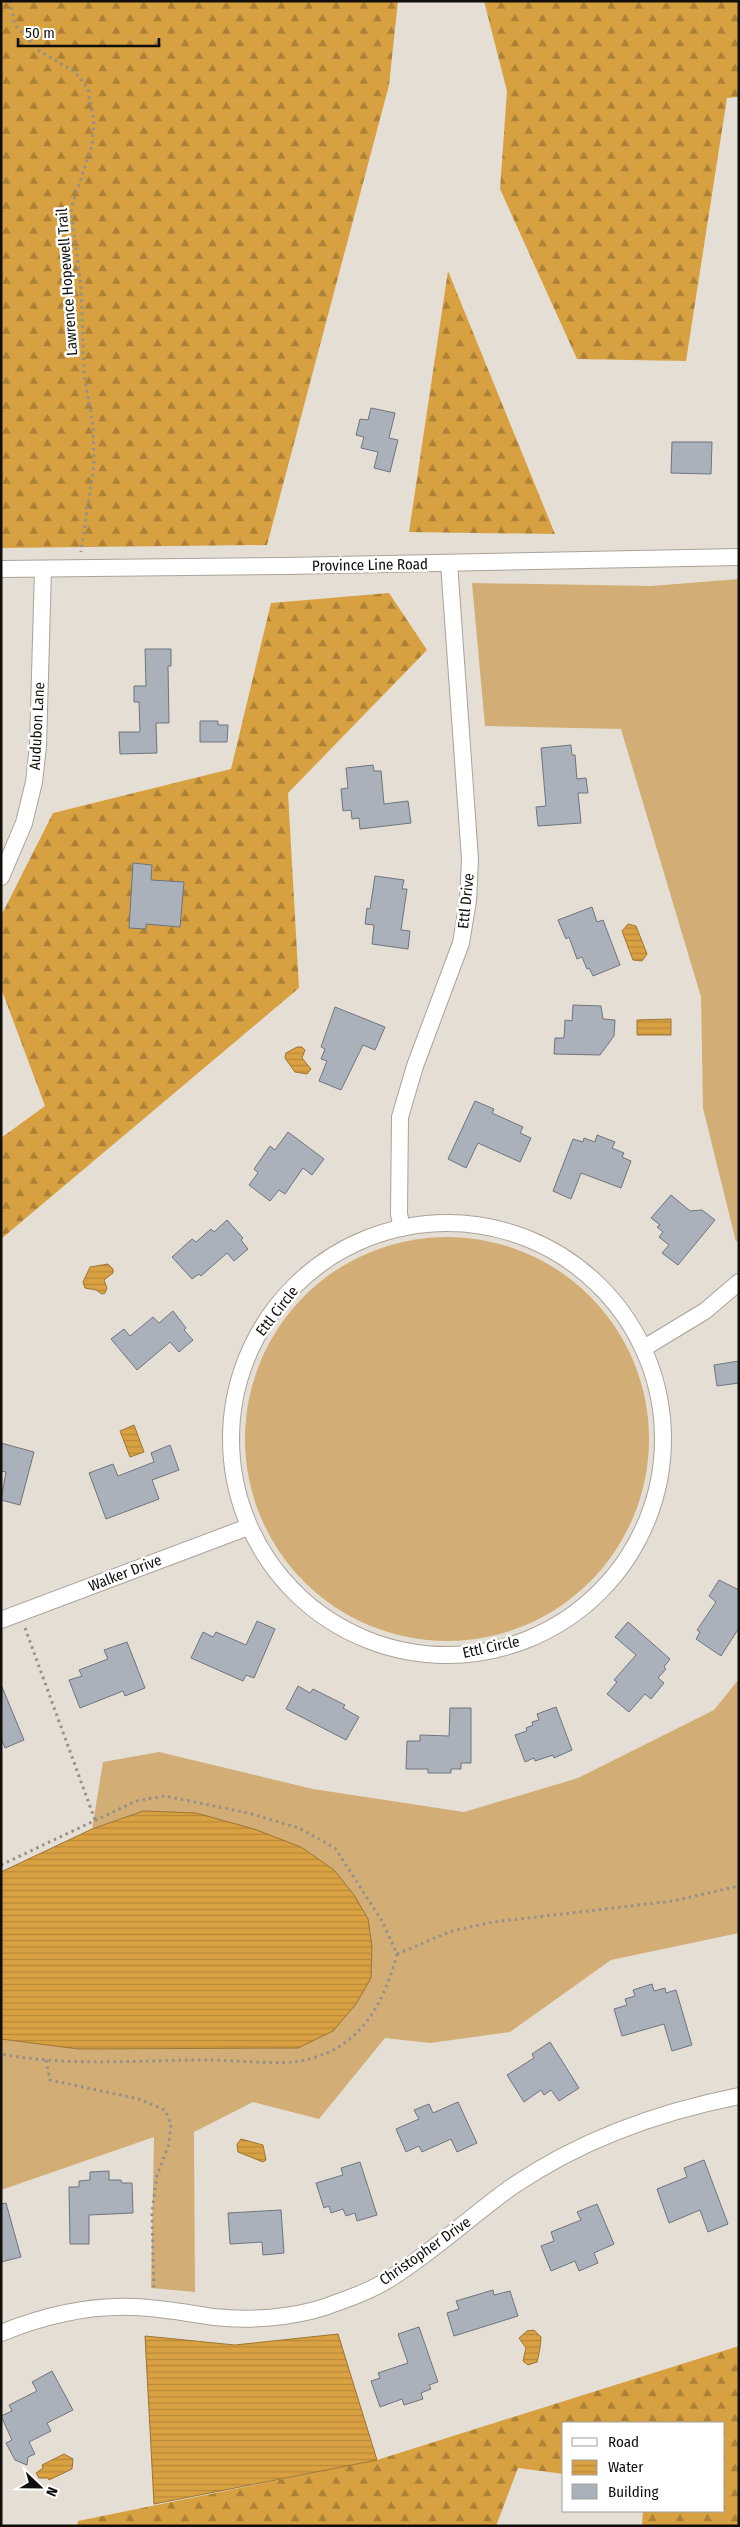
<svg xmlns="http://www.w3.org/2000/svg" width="740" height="2527" viewBox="0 0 740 2527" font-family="'Fira Sans Condensed',sans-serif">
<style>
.grass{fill:#d2ae76}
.forest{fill:url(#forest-firs)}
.water{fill:url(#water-rules);stroke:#9d7532}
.building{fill:#abb1bb;stroke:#6f747e}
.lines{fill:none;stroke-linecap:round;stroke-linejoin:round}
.street-casing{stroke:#aaa399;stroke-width:18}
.path{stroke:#959088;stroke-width:3;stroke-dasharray:2.5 4;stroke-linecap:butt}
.street{stroke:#fff;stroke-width:16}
.labels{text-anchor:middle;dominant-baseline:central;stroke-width:5;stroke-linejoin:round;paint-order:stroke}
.street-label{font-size:15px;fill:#110f0b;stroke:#fff}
</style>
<defs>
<pattern id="forest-firs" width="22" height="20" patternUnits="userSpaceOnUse" patternTransform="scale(1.25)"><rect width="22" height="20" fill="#d7a041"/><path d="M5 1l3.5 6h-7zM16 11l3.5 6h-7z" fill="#ad8135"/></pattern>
<pattern id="water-rules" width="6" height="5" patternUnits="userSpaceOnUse" patternTransform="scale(1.25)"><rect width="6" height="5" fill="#d9a142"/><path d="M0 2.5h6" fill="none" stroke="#b98939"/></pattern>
</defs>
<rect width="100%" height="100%" fill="#e5ded4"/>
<g class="grass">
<polygon points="739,579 739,1240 736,1242 703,1108 701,997 621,729 485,726 472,583 651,586"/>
<circle cx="447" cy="1439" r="202"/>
<polygon points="739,1679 739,1933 611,1960 510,2032 430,2043 385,2038 319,2119 253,2102 194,2132 195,2292 151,2288 154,2137 1,2190 1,2039 79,2049 298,2048 143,1811 92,1829 103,1762 159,1752 313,1789 464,1812 578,1778 714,1710"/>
</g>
<g class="forest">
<polygon points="1,1 398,1 389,85 267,545 1,548"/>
<polygon points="484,1 739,1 739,97 727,98 686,361 577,359 500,189 507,91"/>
<polygon points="448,271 555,534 409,532"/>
<polygon points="389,593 427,650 288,793 299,988 1,1239 1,1138 45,1106 1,988 1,916 53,813 231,769 271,603"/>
<polygon points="739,2346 739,2526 642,2526 643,2511 724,2511 724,2423 564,2423 564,2474 518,2468 496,2526 77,2526 78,2521 377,2460"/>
</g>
<g class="water">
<polygon points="628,924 636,926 647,954 642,961 633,960 622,931"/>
<polygon points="671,1019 671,1035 637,1035 637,1020"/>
<polygon points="297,1047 302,1047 305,1050 302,1058 311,1069 307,1074 295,1072 285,1058 286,1053"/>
<polygon points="108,1264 113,1269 113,1273 104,1280 107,1288 105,1293 102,1294 96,1290 85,1288 83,1282 90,1267"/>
<polygon points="134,1425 144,1452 130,1457 120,1431"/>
<polygon points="143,1811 196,1813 254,1829 301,1847 334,1870 354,1895 368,1919 372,1947 371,1978 356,2004 333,2031 298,2048 79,2049 1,2039 1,1872 92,1829"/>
<polygon points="241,2139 263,2145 266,2160 263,2162 238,2152 237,2144"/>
<path d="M534,2330L541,2337C541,2343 539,2355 537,2362L528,2365L523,2361L526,2348L519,2338L527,2331Z"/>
<polygon points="338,2334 377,2460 154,2504 145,2336 235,2345"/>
<polygon points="64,2454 73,2459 72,2469 49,2480 48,2478 39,2478 36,2473 43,2468 42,2465"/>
</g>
<g class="building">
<polygon points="371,408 395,413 389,438 398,440 390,472 374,468 378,452 361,448 364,437 356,435 360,419 368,420"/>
<polygon points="672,442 712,442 711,474 671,473"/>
<polygon points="145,649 171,649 171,666 168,666 169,723 156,723 157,753 120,754 119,732 140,732 139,702 134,702 134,686 146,686"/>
<polygon points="200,721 218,721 218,725 228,725 227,742 200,742"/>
<polygon points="571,745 572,755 575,755 577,779 586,778 588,793 578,793 581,823 538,826 536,807 546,806 541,748"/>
<polygon points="373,765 374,771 381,771 384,804 408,801 411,823 360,829 359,818 352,819 351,810 343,811 341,789 348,788 346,768"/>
<polygon points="133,863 152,865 151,880 184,882 180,927 146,924 146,929 129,928"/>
<polygon points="375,876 404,880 402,889 407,889 401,930 410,931 408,949 372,944 374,925 365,924 367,908 370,909"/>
<polygon points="592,907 597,922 603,920 620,965 593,976 589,968 587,969 582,957 577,959 569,937 566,939 558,920"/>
<polygon points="573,1005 601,1006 603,1019 615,1020 614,1036 600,1055 554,1054 555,1038 564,1038 565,1020 572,1021"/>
<polygon points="335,1007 385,1027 375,1050 363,1045 341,1090 319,1081 327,1061 321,1059 325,1049 321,1047"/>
<polygon points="475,1101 494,1109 492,1113 523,1127 520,1133 531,1138 520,1162 478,1143 466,1168 448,1159"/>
<polygon points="288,1132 324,1159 312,1175 303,1168 285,1194 279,1190 270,1201 249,1185 258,1173 254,1169 270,1146 275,1150"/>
<polygon points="597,1135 615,1142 612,1148 624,1153 622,1157 631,1161 621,1188 581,1173 571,1199 553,1191 573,1139 583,1142 584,1138 595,1142"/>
<polygon points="671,1195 690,1211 702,1210 715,1220 678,1265 662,1253 669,1245 659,1237 663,1232 657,1227 660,1225 651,1218"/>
<polygon points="227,1220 243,1238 241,1240 248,1249 234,1261 227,1253 201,1276 199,1274 192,1279 172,1257 192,1239 196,1242 211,1229 214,1232"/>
<polygon points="173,1311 186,1328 184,1330 193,1340 179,1352 170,1342 137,1370 111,1339 124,1329 130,1336 153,1317 159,1323"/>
<polygon points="739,1361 739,1383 717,1386 714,1365"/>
<polygon points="1,1443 34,1452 20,1505 1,1500 6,1472 1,1471"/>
<polygon points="170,1445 179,1470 152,1480 159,1499 106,1519 89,1473 113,1464 118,1476 154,1462 151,1453"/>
<polygon points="719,1580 739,1590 739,1628 721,1656 696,1639 700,1632 697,1630 716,1602 709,1596"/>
<polygon points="257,1621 275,1629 254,1678 246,1675 243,1681 191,1658 203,1632 213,1637 216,1632 246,1645"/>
<polygon points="628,1622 670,1659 664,1667 666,1669 658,1678 664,1683 651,1699 645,1694 629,1712 607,1694 617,1682 614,1680 636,1655 615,1637"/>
<polygon points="127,1642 145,1688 125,1696 123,1691 80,1708 69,1680 82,1676 79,1670 108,1659 104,1650"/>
<polygon points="298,1686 310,1693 313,1689 345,1705 343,1708 359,1717 346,1740 286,1709"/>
<polygon points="2,1687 24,1740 5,1748 1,1738"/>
<polygon points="556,1707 572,1750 554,1758 553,1755 535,1761 534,1758 525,1762 515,1735 527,1731 526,1728 533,1725 532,1722 539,1720 537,1714"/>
<polygon points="450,1708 471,1708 471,1763 461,1763 461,1769 451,1769 451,1773 428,1773 428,1769 406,1769 407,1741 420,1741 420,1735 449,1736"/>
<polygon points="652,1984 654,1991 665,1988 666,1993 676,1990 692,2045 672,2051 664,2024 622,2036 614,2009 627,2005 625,1999 635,1996 633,1990"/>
<polygon points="550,2042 579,2088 559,2101 551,2090 544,2095 541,2090 524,2102 507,2075 534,2058 532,2054"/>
<polygon points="458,2102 477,2143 457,2152 451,2139 422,2152 419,2146 406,2152 396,2129 419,2119 414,2110 429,2104 433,2113"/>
<polygon points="704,2160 728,2224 708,2232 700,2210 669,2223 657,2189 687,2177 684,2168"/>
<polygon points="360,2162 377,2215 357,2221 355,2213 346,2216 343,2209 331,2213 329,2206 324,2208 316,2183 343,2175 341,2168"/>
<polygon points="109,2171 109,2180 121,2180 122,2183 132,2183 133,2213 89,2215 89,2244 70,2244 69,2187 79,2187 79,2181 90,2180 90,2172"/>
<polygon points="6,2203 21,2257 1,2262 1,2204"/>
<polygon points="597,2204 614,2244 594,2253 598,2263 579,2271 575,2261 551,2271 541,2246 554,2241 551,2232 581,2220 577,2212"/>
<polygon points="281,2210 284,2253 263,2255 262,2242 230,2244 228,2213"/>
<polygon points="493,2290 494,2295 510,2291 518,2316 454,2336 447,2313 459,2309 456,2301"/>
<polygon points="419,2327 438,2382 429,2385 431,2389 421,2393 423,2399 404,2405 402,2399 380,2407 371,2381 380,2378 378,2373 408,2363 398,2334"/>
<polygon points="52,2371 73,2410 47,2423 51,2431 29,2442 35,2454 28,2457 27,2465 15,2460 6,2443 12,2440 1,2416 12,2411 9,2405 37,2391 32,2382"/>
</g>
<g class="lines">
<defs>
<g id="street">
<polyline points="1,569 285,566 739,557"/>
<polyline points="1,877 24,823 34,782 38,746 43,569"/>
<circle cx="447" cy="1439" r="216"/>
<polyline points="402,1228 399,1214 400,1117 415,1066 461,943 468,901 470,859 449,563"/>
<polyline points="644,1348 705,1311 739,1282"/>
<polyline points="1,1620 248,1527"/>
<path d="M1,2333C43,2316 88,2305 134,2307C161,2308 187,2313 214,2317C249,2321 291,2318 325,2307C347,2299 371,2291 391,2278C434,2251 472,2215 513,2186C582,2139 658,2112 739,2096"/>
</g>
</defs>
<use href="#street" class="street-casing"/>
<g class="path">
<polyline points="10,1 15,25 38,50 75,72 88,89 94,121 92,146 71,208 81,287 84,374 93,425 94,464 81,552"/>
<polyline points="25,1628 95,1820"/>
<path d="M1,1865L136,1801L165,1796L248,1813L299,1828L335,1848L382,1921L397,1954C387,1991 372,2027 337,2048C327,2054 306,2061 294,2062C265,2064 235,2060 206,2060C138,2060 69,2067 1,2054"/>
<polyline points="397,1954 452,1931 493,1922 673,1901 739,1886"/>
<polyline points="46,2060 50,2080 139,2099 165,2110 171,2124 169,2144 157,2175 152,2213 154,2291"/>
</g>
<use href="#street" class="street"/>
</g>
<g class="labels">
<g class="street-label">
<text transform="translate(67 282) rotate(-94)">Lawrence Hopewell Trail</text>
<text transform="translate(370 565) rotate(-1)">Province Line Road</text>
<text transform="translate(37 726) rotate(-87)">Audubon Lane</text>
<text transform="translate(466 901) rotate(-84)">Ettl Drive</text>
<text transform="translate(277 1311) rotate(-52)">Ettl Circle</text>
<text transform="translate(125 1573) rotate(-21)">Walker Drive</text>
<text transform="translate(491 1647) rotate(-12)">Ettl Circle</text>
<text transform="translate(425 2251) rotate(-35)">Christopher Drive</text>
</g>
</g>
<rect width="740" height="2527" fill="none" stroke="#110f0b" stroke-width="5"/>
<rect x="562" y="2422" width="162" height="90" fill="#ffffff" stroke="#a09f9d"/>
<rect x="572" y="2438" width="25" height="8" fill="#ffffff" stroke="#a09f9d"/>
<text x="608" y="2447" font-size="15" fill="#110f0b">Road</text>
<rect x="572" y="2460" width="25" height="15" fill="url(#water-rules)" stroke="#a09f9d"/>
<text x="608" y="2472" font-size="15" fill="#110f0b">Water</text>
<rect x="572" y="2484" width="25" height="15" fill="#abb1bb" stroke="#a09f9d"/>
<text x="608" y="2497" font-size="15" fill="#110f0b">Building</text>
<g transform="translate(40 2487) rotate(112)" stroke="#ffffff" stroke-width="4" paint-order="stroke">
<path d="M0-4L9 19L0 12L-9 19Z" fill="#110f0b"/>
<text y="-8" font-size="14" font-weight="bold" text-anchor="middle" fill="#110f0b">N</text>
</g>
<path d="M18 38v8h141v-8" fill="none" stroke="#110f0b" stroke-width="2.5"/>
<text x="25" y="38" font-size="15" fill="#110f0b" stroke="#ffffff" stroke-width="4" paint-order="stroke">50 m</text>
</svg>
